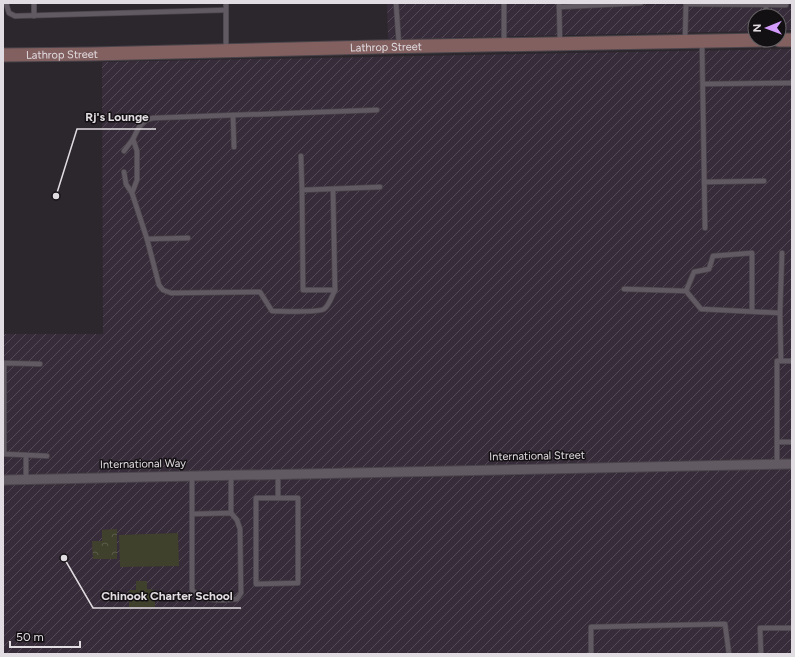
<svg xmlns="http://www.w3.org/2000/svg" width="795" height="657" viewBox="0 0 795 657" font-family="Figtree,sans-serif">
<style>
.industrial{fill:url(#industrial-furrows)}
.park{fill:url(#park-crowns)}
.pitch{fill:#40412c}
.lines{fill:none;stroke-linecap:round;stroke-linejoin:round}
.service-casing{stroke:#4a444b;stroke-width:6}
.minor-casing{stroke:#4a444b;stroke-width:11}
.secondary-casing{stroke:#4a444b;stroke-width:15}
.service{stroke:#625a63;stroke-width:4.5}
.minor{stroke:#625a63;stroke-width:9}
.secondary{stroke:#836060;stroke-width:13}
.labels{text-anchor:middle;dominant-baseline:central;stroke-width:3;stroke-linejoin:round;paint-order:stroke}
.street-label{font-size:11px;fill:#e1dce1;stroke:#131013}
.leader{fill:none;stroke:#e1dce1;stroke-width:1.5}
.callout-dot{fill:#e1dce1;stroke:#131013;stroke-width:1.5}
.callout-label{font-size:12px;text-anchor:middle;font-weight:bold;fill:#e1dce1;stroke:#131013;stroke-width:3;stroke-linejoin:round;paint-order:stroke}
</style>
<defs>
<pattern id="industrial-furrows" width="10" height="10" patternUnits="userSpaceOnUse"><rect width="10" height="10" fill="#372c39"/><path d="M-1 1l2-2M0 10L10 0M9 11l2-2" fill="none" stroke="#544a55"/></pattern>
<pattern id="park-crowns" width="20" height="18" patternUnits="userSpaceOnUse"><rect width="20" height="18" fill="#40412c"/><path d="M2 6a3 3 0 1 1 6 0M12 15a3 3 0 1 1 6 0" fill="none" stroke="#5b5c4a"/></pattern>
</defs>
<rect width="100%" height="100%" fill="#2c262d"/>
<g class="industrial">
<polygon points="387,3 792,3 792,30 779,30 779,16 755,16 755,31 471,37 388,40"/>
<polygon points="792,49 792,654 3,654 3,334 103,334 102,62"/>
</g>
<polygon class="park" points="117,529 117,559 93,559 92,541 102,541 102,530"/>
<g class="pitch">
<polygon points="178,533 179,566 120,567 119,535"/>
<polygon points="136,581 147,581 147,589 155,590 155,607 129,607 129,590 136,590"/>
</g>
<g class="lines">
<defs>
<g id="service">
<polyline points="6,3 9,13 15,16 226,10"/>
<polyline points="34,3 34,16"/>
<polyline points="226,3 226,49"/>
<polyline points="396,3 399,45"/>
<polyline points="559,3 560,43"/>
<polyline points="686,4 786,5 786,3"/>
<polyline points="559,7 641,3"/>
<polyline points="766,16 766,5"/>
<polyline points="685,40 686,3"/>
<polyline points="504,43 504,3"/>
<polyline points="702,43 705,228"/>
<polyline points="703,84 792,83"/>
<polyline points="233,115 234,147"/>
<polyline points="124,151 133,139"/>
<polyline points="301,156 302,190 380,187"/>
<polyline points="124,172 126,184 132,193"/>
<polyline points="704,182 764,181"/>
<polyline points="302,190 303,290 335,290 333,189"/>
<polyline points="147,239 188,238"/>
<polyline points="624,289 686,291 701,309 780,313"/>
<path d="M335,290C332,296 329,306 324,309C318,313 281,311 272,311L260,292L171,293L163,290L159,285L147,239L132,193L137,180V151L133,139C138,129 141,120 153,118L377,110"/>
<polyline points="686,291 694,272 709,269 713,256 752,253 752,311"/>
<polyline points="781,361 780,313 782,253"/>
<polyline points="777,442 792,442"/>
<polyline points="26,455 47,456"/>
<polyline points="777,464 777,361 792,361"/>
<polyline points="231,475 231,513"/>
<polyline points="26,479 26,455 4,454 4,363 40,364"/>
<polyline points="278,498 298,498 298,583 256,584 256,498 278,498 278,473"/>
<path d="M192,514L231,513L237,520L240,529L241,593L237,599C220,600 205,603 192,590V475"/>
<polyline points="591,654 591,627 725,624 729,654"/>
<polyline points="761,654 760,628 792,628"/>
</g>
<polyline id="minor" points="3,480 792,464"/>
<g id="secondary">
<polyline points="779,40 792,40"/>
<path id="s1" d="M3,55L92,54L375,47L769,40"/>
</g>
</defs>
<use href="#service" class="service-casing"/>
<use href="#minor" class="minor-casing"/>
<use href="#secondary" class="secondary-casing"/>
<use href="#service" class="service"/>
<use href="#minor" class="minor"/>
<use href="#secondary" class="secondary"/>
</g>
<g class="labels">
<g class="street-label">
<text stroke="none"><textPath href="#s1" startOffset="383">Lathrop Street</textPath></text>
<text stroke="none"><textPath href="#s1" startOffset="59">Lathrop Street</textPath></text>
<text transform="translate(537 456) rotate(-1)">International Street</text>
<text transform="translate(143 464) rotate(-1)">International Way</text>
</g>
</g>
<path class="leader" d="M56 196L77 129H156M64 558L93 608H241"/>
<g class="callout-dot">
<circle cx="56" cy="196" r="4"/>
<circle cx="64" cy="558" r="4"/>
</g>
<g class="callout-label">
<text x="117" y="121">Rj's Lounge</text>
<text x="167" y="600">Chinook Charter School</text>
</g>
<rect width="795" height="657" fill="none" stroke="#e1dce1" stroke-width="8"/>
<g transform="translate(767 28) rotate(269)"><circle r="19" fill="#131013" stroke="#656265"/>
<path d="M0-3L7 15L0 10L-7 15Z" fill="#d39cfd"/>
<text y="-6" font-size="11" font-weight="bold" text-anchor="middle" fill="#e1dce1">N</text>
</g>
<path d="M10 641v6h70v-6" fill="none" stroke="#e1dce1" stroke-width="2"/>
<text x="16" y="641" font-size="12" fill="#e1dce1" stroke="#131013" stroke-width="3" paint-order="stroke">50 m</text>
</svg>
